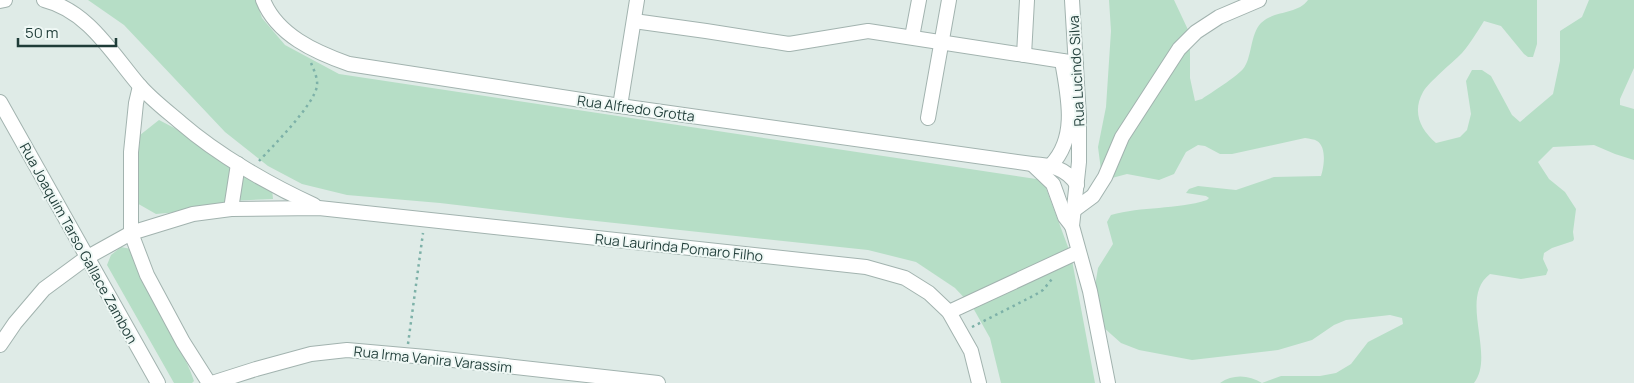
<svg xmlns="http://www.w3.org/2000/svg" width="1634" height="383" viewBox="0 0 1634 383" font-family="Manrope,sans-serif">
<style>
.green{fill:#b6dec6}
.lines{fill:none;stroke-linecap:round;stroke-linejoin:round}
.minor-casing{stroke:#a2b3af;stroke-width:16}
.path{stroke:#7db1a8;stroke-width:2.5;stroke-dasharray:2.5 4;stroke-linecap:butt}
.minor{stroke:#fff;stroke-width:14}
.labels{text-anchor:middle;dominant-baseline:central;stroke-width:4;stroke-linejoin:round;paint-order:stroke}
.street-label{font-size:14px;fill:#1f3c38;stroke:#eff8f5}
</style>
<rect width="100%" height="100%" fill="#dfebe7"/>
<g class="green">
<polygon points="88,0 256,0 262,18 285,45 339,74 1043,180 1071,255 1095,383 1001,383 990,338 972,306 955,288 916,262 868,250 568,218 440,203 347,195 302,184 268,166 225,132 124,25"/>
<path d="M1109,0H1174L1190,34V78L1195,101L1202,99C1212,92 1235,78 1243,69C1252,59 1250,34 1261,23C1274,10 1297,15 1308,0H1537V44L1533,57H1528L1524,54L1501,26L1484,21C1477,32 1470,44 1462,53C1452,63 1429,82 1423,92C1412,112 1420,129 1436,143L1460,137L1467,130L1471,114L1466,81L1472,70H1482L1491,76L1512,115L1520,122L1553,94L1560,61V31L1582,17L1589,0H1634V68L1620,99V105L1634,109V160L1615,154L1594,145L1553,147L1538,162L1549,179L1565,192L1576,209L1573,232L1574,239L1573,241L1552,248L1544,253L1543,259L1548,270L1546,275L1521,279L1490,274C1458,298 1496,355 1474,383H1220C1233,374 1249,375 1262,383L1281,376H1320L1336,373L1351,364L1368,342L1403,324L1402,318L1390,315L1346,320L1334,325L1312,340L1278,350L1192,360L1139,350L1121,343L1103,327L1094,292L1098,268L1113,244L1107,222L1111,215C1142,206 1176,210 1207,200L1209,198L1206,196L1186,193L1189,189L1198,186L1236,190L1274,177L1321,176C1324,167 1327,147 1317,141C1314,139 1310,139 1305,138L1232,154H1220L1205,146L1198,145L1186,152L1174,174L1159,180L1127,174L1108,179L1101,170L1098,147L1106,107L1111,31Z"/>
<polygon points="159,120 182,132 272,189 273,199 229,201 190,211 156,214 135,202 140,135"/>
<path d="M121,247L131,249C139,270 148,292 159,312C172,335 186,357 194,381L192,383H174L107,265L111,255Z"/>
</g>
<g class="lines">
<defs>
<g id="minor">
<path d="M44,0C88,11 111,52 139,85C151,99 167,111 181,123C218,155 270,185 314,205"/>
<path d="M263,0C277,35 315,52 349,64L620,106L1032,164C1050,165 1067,168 1077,185"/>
<polyline points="1072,0 1079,117 1079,162 1072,226 1090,291 1108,383"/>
<polyline points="0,1 5,0"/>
<polyline points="634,21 706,31 789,44 868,31 1076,63"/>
<polyline points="912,37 919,0"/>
<polyline points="1024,55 1027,0"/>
<polyline points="140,86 136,103 131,152 131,233 147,275 183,342 209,383"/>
<polyline points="0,102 158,383"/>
<polyline points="620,106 637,0"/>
<polyline points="928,118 949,0"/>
<polyline points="1032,164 1053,184 1065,217 1072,226"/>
<path d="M1051,165C1078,137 1068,96 1062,61"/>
<polyline points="231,209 238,164"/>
<polyline points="1074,210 1093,196 1105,177 1122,137 1179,49 1196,32 1219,17 1259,0"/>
<polyline points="949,312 1078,252"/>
<polyline points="0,345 15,323 44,289 86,258 131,233 193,214 231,209 319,208 866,267 905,278 929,293 949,312 971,351 979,383"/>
<polyline points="212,383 256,369 311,354 347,350 426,357 658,383"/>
</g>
</defs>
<use href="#minor" class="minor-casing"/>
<g class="path">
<path d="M259,161C273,146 314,105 317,86C318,79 314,70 311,63"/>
<polyline points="972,327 1035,295 1043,290 1052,279"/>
<polyline points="408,344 423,233"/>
</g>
<use href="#minor" class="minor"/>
</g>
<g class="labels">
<g class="street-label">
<text transform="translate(1076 71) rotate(-93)">Rua Lucindo Silva</text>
<text transform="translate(636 108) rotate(8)">Rua Alfredo Grotta</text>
<text transform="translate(79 243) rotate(61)">Rua Joaquim Tarso Gallace Zambon</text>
<text transform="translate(679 247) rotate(6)">Rua Laurinda Pomaro Filho</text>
<text transform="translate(433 359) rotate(6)">Rua Irma Vanira Varassim</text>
</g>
</g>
<path d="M18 38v8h98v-8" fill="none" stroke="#1f3c38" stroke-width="2.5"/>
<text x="25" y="38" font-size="15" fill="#1f3c38" stroke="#eff8f5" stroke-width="4" paint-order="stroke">50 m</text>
</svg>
